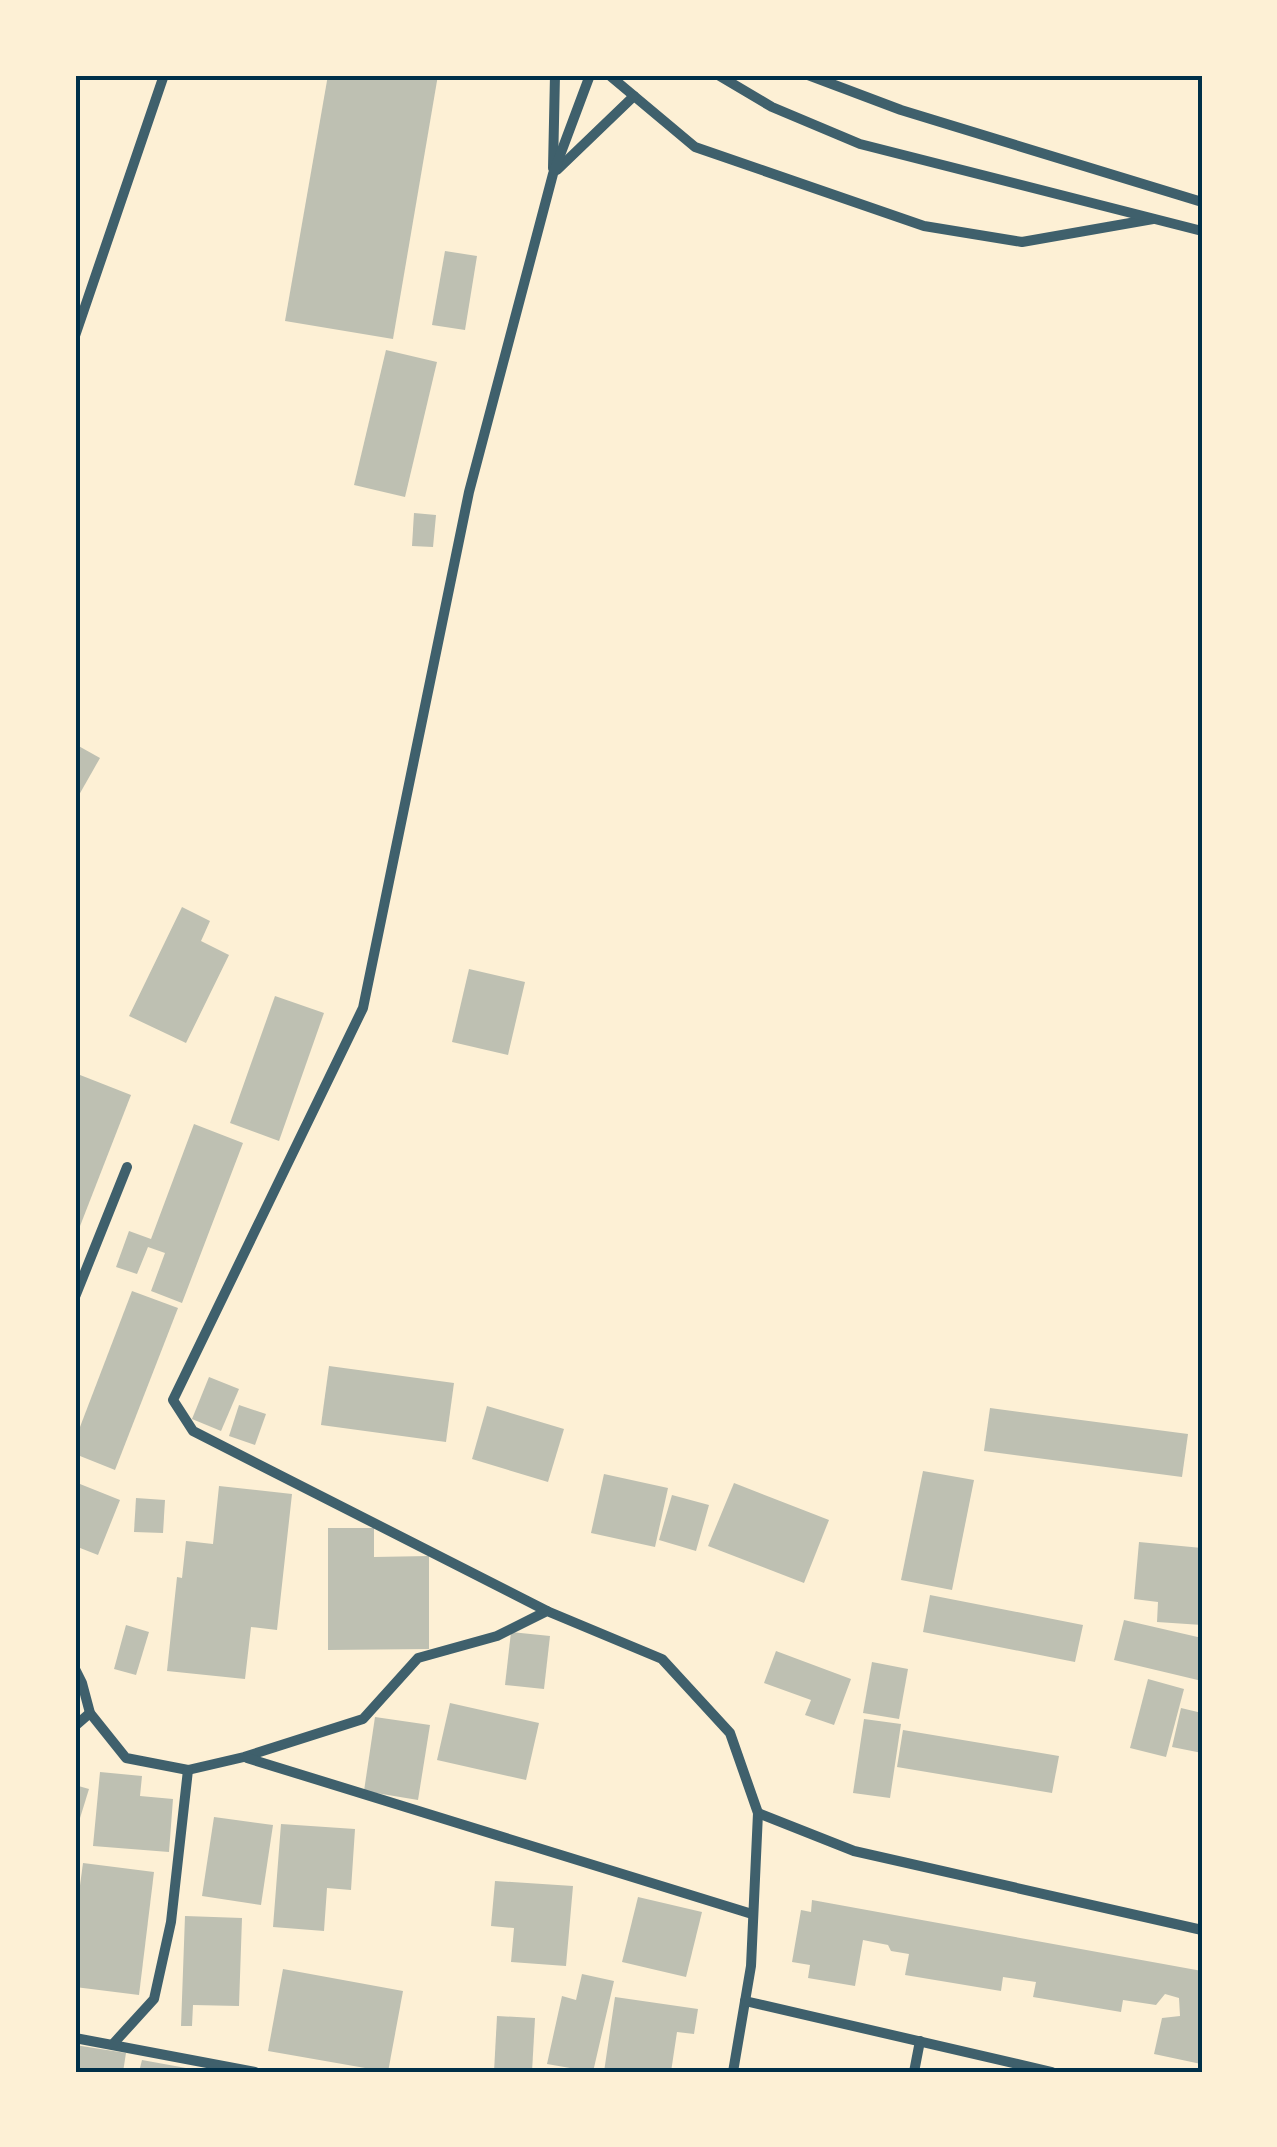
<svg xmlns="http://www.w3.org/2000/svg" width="1277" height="2147" viewBox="0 0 1277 2147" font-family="Figtree,sans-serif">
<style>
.building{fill:#bec0b2}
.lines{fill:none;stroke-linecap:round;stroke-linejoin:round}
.minor{stroke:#3f606c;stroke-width:10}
.neatline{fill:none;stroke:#003049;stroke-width:4}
</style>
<rect width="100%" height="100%" fill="#fdf0d5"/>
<g class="building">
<polygon points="328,75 438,75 393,339 285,321"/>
<polygon points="445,251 477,256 465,330 432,325"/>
<polygon points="386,350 437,362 405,497 354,485"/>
<polygon points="414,513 436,515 433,547 412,546"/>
<polygon points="75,744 100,758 75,802"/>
<polygon points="182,907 210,921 201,941 229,955 186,1043 129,1016"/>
<polygon points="469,969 525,982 508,1055 452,1042"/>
<polygon points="275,996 324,1013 279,1141 230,1123"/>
<polygon points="75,1073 131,1095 75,1239"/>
<polygon points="194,1124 243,1143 182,1303 151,1291 165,1253 148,1247 137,1274 116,1267 129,1231 151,1239"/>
<polygon points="132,1291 178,1308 115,1470 75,1454 75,1440"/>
<polygon points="329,1366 454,1383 446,1442 321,1425"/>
<polygon points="209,1377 239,1389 221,1431 192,1419"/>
<polygon points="239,1405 266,1414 255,1445 229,1436"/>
<polygon points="487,1406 564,1429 548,1482 472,1459"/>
<polygon points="990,1408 1188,1434 1182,1477 984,1451"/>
<polygon points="923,1471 974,1480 952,1590 901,1580"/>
<polygon points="604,1474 668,1488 655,1547 591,1533"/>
<polygon points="75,1482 120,1500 98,1555 75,1546"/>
<polygon points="734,1483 829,1520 804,1583 708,1546"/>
<polygon points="219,1486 292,1494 277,1630 251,1627 245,1679 167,1671 177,1577 182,1578 186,1541 213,1544"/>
<polygon points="672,1495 709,1505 696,1551 659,1540"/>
<polygon points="136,1498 165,1500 163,1533 134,1532"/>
<polygon points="328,1528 374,1528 374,1557 429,1556 429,1649 328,1650"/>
<polygon points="1139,1542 1202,1548 1202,1625 1157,1622 1158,1602 1134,1599"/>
<polygon points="930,1595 1083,1625 1075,1662 923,1632"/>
<polygon points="1124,1620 1202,1638 1202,1681 1114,1660"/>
<polygon points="126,1625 149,1632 136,1675 114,1669"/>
<polygon points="511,1632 550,1636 544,1689 505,1685"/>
<polygon points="776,1651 851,1679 834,1725 805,1715 811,1700 764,1683"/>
<polygon points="872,1662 908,1669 899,1719 863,1713"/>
<polygon points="1148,1679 1184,1689 1166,1757 1130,1748"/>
<polygon points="450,1703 539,1723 526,1780 437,1760"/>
<polygon points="1181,1708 1202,1713 1202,1753 1172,1747"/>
<polygon points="375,1717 430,1725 418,1800 364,1791"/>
<polygon points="864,1719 901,1724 890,1798 853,1793"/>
<polygon points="903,1730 1059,1756 1052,1793 897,1767"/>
<polygon points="100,1772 142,1776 140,1796 173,1799 169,1852 93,1846"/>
<polygon points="75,1785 89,1789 76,1831 75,1831"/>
<polygon points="214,1817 273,1825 261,1905 202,1896"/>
<polygon points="281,1824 355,1829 351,1890 327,1888 324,1931 273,1927"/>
<polygon points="83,1863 154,1872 139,1995 75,1987 75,1923"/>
<polygon points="495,1881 573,1886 566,1966 511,1962 514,1928 491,1926"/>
<polygon points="638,1897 702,1912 686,1977 622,1962"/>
<polygon points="812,1900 1202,1971 1201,2064 1154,2054 1162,2018 1180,2016 1179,1998 1165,1994 1156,2005 1123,2000 1121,2012 1033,1997 1036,1982 1003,1977 1001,1991 905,1975 909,1954 891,1951 888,1945 863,1940 855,1986 808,1978 810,1965 792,1962 801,1910 811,1912"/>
<polygon points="185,1916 242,1918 239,2006 193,2005 192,2026 181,2026"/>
<polygon points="283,1969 403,1991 388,2072 268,2051"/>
<polygon points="582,1974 614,1981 593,2072 547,2064 562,1996 576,2000"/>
<polygon points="615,1997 698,2009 694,2034 677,2032 671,2072 604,2072"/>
<polygon points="497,2016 535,2018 532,2072 494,2072"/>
<polygon points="75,2045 126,2053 123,2072 75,2072"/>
<polygon points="142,2060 197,2070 197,2072 139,2072"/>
</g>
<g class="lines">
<g class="minor">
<polyline points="609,75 695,147 924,226 1022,242 1153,219"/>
<polyline points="718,75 772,107 860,144 1202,231"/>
<polyline points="808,75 901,110 1202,202"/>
<polyline points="553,168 555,75"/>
<polyline points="557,170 634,96"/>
<polyline points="75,336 164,75"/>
<polyline points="75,1297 127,1167"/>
<polyline points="547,1611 193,1431 173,1400 363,1008 469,492 553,174 590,75"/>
<polyline points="75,1669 82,1683 90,1713 126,1758 188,1770 244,1757 363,1719 418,1658 497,1636 547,1611 662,1659 730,1733 758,1813 751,1966 733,2072"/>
<polyline points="75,1726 90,1713"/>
<polyline points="247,1758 752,1914"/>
<polyline points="758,1813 854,1851 1202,1930"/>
<polyline points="745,2001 1052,2072"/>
<polyline points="75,2038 255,2072"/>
<polyline points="113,2044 154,1999 171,1922 188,1770"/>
<polyline points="914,2072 920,2041"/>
</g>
</g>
<rect width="1277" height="2147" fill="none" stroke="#fdf0d5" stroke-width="155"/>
<rect x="78" y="78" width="1122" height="1992" class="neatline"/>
</svg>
